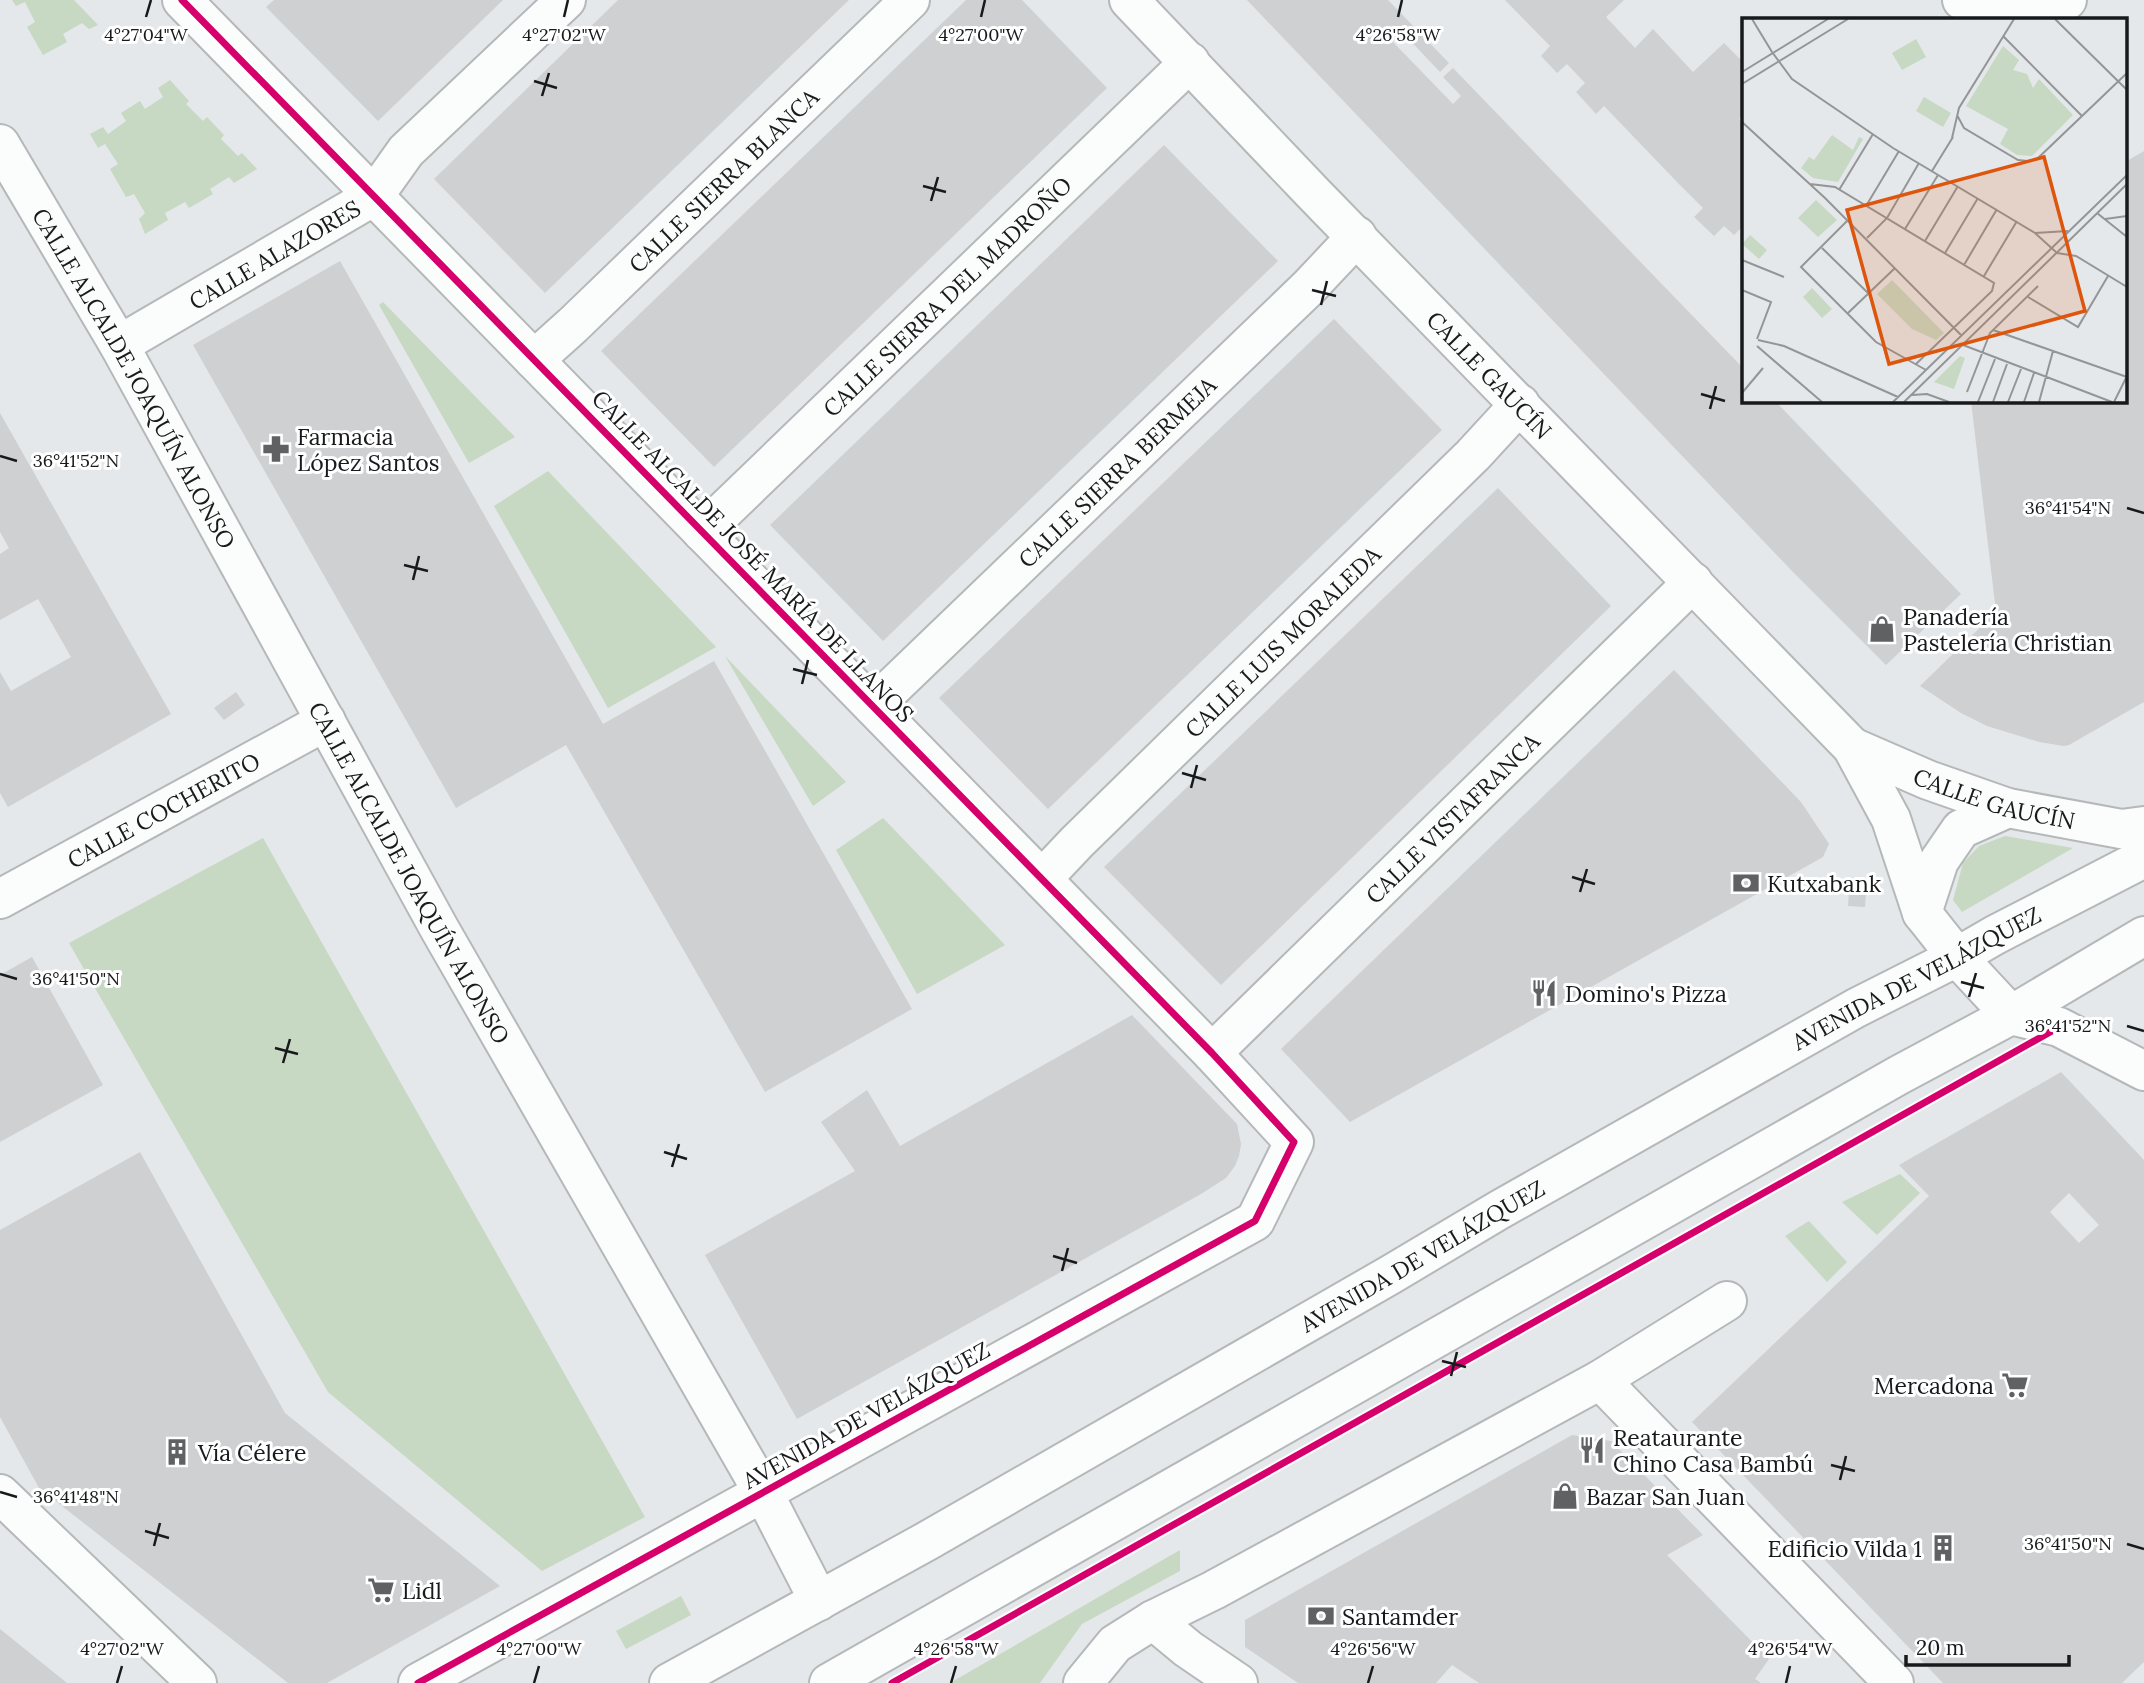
<svg xmlns="http://www.w3.org/2000/svg" width="2144" height="1683" viewBox="0 0 2144 1683" font-family="Lora,serif">
<style>
.green{fill:#c7d8c3}
.building{fill:#ced0d2;fill-rule:evenodd}
.lines{fill:none;stroke-linecap:round;stroke-linejoin:round}
.minor-casing{stroke:#b5b8b9;stroke-width:42}
.major-casing{stroke:#b5b8b9;stroke-width:42}
.minor{stroke:#fbfcfc;stroke-width:38}
.major{stroke:#fbfcfc;stroke-width:38}
.cycleway-casing{stroke:#fff;stroke-width:11}
.cycleway{stroke:#d6006c;stroke-width:7}
.ticks{fill:none;stroke:#17191a;stroke-width:2.5}
.labels{text-anchor:middle;dominant-baseline:central;stroke-width:6;stroke-linejoin:round;paint-order:stroke}
.street-label{font-size:23px;fill:#17191a;stroke:#fff}
.poi-label{font-size:23px;fill:#17191a;stroke:#fff;text-anchor:start}
.inset-road{fill:none;stroke:#939597;stroke-width:2}
.view{fill:#de560d;fill-opacity:0.15;stroke:#de560d;stroke-width:3.5}
.inset-edge{fill:none;stroke:#17191a;stroke-width:3.5}
.ticks-label{font-size:18px;text-anchor:middle;fill:#17191a;stroke:#fff;stroke-width:6;stroke-linejoin:round;paint-order:stroke}
</style>
<rect width="100%" height="100%" fill="#e5e8ea"/>
<g class="green">
<polygon points="12,0 74,0 98,25 89,29 82,23 63,34 67,42 43,55 27,27 35,22 25,2 16,6"/>
<polygon points="170,80 189,101 186,104 203,121 207,117 224,135 221,139 238,156 242,153 257,169 234,183 229,177 210,189 213,194 189,208 185,202 165,213 168,220 145,234 139,219 145,213 134,194 126,197 110,169 118,164 105,144 98,148 90,134 103,127 108,134 126,121 121,113 140,101 145,109 163,97 158,88"/>
<polygon points="383,302 515,437 469,463 379,305"/>
<polygon points="548,471 716,647 608,708 494,506"/>
<polygon points="725,656 846,782 813,806"/>
<polygon points="883,818 1005,945 917,994 836,850"/>
<polygon points="2005,836 2073,848 1962,912 1953,900 1963,863 1979,846"/>
<polygon points="263,838 645,1517 542,1571 328,1392 69,943"/>
<polygon points="1900,1174 1920,1193 1877,1235 1842,1202"/>
<polygon points="1809,1221 1847,1262 1827,1282 1785,1236"/>
<polygon points="1180,1550 1180,1571 1082,1624 1040,1683 950,1683"/>
<polygon points="681,1596 691,1615 626,1649 616,1631"/>
</g>
<g class="building">
<polygon points="274,0 503,0 378,121 266,7"/>
<polygon points="618,0 849,0 545,293 434,179"/>
<polygon points="966,0 1022,0 1107,88 714,467 601,351"/>
<polygon points="1247,0 1388,0 1449,63 1440,72 1403,33 1393,42 1453,104 1461,96 1443,77 1453,68 1743,368 1743,401 1775,401 1961,594 1886,665 1792,571"/>
<polygon points="1505,0 1624,0 1606,17 1635,48 1653,29 1693,72 1724,43 1743,62 1743,115 1739,119 1743,124 1743,226 1734,235 1724,226 1714,236 1694,217 1703,208 1677,182 1604,106 1596,114 1576,92 1585,83 1567,64 1557,73 1541,56 1550,46"/>
<polygon points="1164,145 1278,261 883,641 770,525"/>
<polygon points="2144,151 2144,702 2069,745 2064,746 2039,742 1987,726 1961,713 1920,686 1996,612 1971,401 2125,401 2125,162"/>
<polygon points="340,261 603,724 714,661 912,1009 765,1092 566,745 456,808 193,345"/>
<polygon points="1334,319 1442,430 1048,809 939,698"/>
<polygon points="0,413 171,714 8,807 0,793 0,672 11,691 71,657 38,599 0,620 0,554 9,548 0,532"/>
<polygon points="1498,488 1611,606 1221,985 1104,867"/>
<polygon points="1674,670 1801,802 1829,844 1823,857 1350,1122 1281,1049"/>
<polygon points="236,692 245,705 224,720 214,708"/>
<polygon points="1850,877 1867,878 1865,907 1848,906"/>
<polygon points="32,957 103,1085 0,1142 0,975"/>
<polygon points="1132,1015 1237,1124 1241,1144 1239,1156 1235,1166 1226,1178 1201,1194 797,1419 705,1255 855,1171 821,1122 867,1090 900,1146"/>
<path d="M2061,1072L2144,1160V1662L2122,1683H1943L1692,1422L1929,1196L1899,1165ZM2069,1193L2099,1225L2079,1243L2050,1212Z"/>
<polygon points="140,1152 285,1413 500,1586 327,1683 288,1683 39,1488 0,1417 0,1230"/>
<polygon points="1572,1435 1611,1441 1703,1535 1667,1555 1769,1659 1755,1679 1761,1683 1479,1683 1452,1665 1436,1683 1298,1683 1245,1647 1245,1620"/>
<polygon points="0,1629 67,1683 0,1683"/>
</g>
<g class="lines">
<defs>
<g id="minor">
<polyline points="182,0 1212,1053 1294,1142 1255,1221 418,1683"/>
<polyline points="1962,0 1973,2 2067,0"/>
<path id="s1" d="M0,144L119,345L439,928L764,1494L819,1601"/>
<path id="s2" d="M119,345L374,196L406,151L566,0"/>
<path id="s3" d="M534,360L573,325L910,0"/>
<path id="s4" d="M702,532L1190,62"/>
<path id="s5" d="M873,706L1309,287L1357,236"/>
<path id="s6" d="M1042,879L1077,842L1473,455L1520,404"/>
<path id="s7" d="M0,899L326,721"/>
<path id="s8" d="M1212,1053L1693,582"/>
<polyline points="1600,1380 1894,1683"/>
<polyline points="0,1494 197,1683"/>
<polyline points="1153,1620 1188,1649 1238,1683"/>
<polyline points="1083,1683 1115,1644 1153,1620 1214,1590 1600,1380 1727,1301"/>
</g>
<g id="major">
<path id="s9" d="M1129,0L1313,193L1852,747L1891,819L1922,913L1957,957L2011,1015"/>
<path id="s10" d="M1852,747L1928,780L2008,808L2121,829L2144,826"/>
<polyline points="1922,913 1939,861 1961,829 2008,808"/>
<polyline points="2011,1015 2059,1027 2144,1071"/>
<path id="s11" d="M669,1683L927,1541L1390,1275L1499,1210L1856,1008L1957,957L1995,935L2144,858"/>
<polyline points="829,1683 1899,1075 2011,1015 2144,936"/>
</g>
</defs>
<use href="#minor" class="minor-casing"/>
<use href="#major" class="major-casing"/>
<use href="#minor" class="minor"/>
<use href="#major" class="major"/>
<defs>
<g id="cycleway">
<polyline points="182,0 1212,1053 1294,1142 1255,1221 418,1683"/>
<polyline points="892,1683 2059,1027"/>
</g>
</defs>
<use href="#cycleway" class="cycleway-casing"/>
<use href="#cycleway" class="cycleway"/>
</g>
<path class="ticks" d="M146,17L151,0M564,17L568,0M981,17L985,0M1398,17L1402,0M534,81L557,88M542,96L549,73M923,186L946,192M931,201L938,177M1312,290L1336,296M1321,305L1327,281M1701,394L1725,401M1710,409L1716,386M0,456L17,461M2127,508L2144,513M404,565L428,571M413,580L419,556M793,669L817,675M802,684L808,660M1182,773L1206,780M1191,788L1197,765M1572,877L1595,884M1580,892L1587,869M0,974L17,979M1961,982L1984,988M1969,997L1976,973M2127,1026L2144,1031M275,1048L298,1054M283,1063L290,1039M664,1152L687,1159M672,1167L679,1144M1053,1256L1077,1263M1062,1271L1068,1248M1442,1361L1466,1367M1451,1376L1457,1352M1831,1465L1855,1471M1840,1480L1846,1456M0,1492L17,1497M145,1531L169,1538M2127,1544L2144,1549M154,1546L160,1523M117,1683L122,1666M534,1683L539,1666M951,1683L956,1666M1368,1683L1373,1666M1786,1683L1790,1666"/>
<defs>
<symbol id="pharmacy-bare" viewBox="-9 -9 18 18"><path d="M-2-6h4v4h4v4h-4v4h-4v-4h-4v-4h4Z" fill="#5f6163" stroke="#fff" stroke-width="2.5" paint-order="stroke"/></symbol>
<symbol id="shop-bare" viewBox="-9 -9 18 18"><path d="M-5-2.5h2.3a2.7 3.5 0 0 1 5.4 0H5L5.5 6h-11ZM-1.5-2.5h3a1.5 2.3 0 0 0-3 0Z" fill="#5f6163" stroke="#fff" stroke-width="2.5" paint-order="stroke"/></symbol>
<symbol id="bank-bare" viewBox="-9 -9 18 18"><path d="M-6-4H6V4H-6ZM0-2.3a2.3 2.3 0 1 0 0 4.6a2.3 2.3 0 1 0 0-4.6Z" fill="#5f6163" stroke="#fff" stroke-width="2.5" paint-order="stroke"/></symbol>
<symbol id="restaurant-bare" viewBox="-9 -9 18 18"><path d="M-5-6h1v4h1v-4h1v4h1v-4h1v5L-1.5 .5V6h-2V.5L-5-1ZM5-6V6H3V1.5H1.5Q1.5-4 5-6Z" fill="#5f6163" stroke="#fff" stroke-width="2.5" paint-order="stroke"/></symbol>
<symbol id="supermarket-bare" viewBox="-9 -9 18 18"><path d="M-6-5.5h2.5l.6 2H6L4.5 2H-2.5L-4.4-4H-6ZM-1.5 3.2a1.3 1.3 0 1 0 .1 0ZM3 3.2a1.3 1.3 0 1 0 .1 0Z" fill="#5f6163" stroke="#fff" stroke-width="2.5" paint-order="stroke"/></symbol>
<symbol id="building-bare" viewBox="-9 -9 18 18"><path d="M-4-6H4V6H1V3H-1V6H-4ZM-2.5-4.3h1.7v1.8h-1.7ZM.8-4.3h1.7v1.8H.8ZM-2.5-1h1.7V.8h-1.7ZM.8-1h1.7V.8H.8Z" fill="#5f6163" stroke="#fff" stroke-width="2.5" paint-order="stroke"/></symbol>
</defs>
<g fill-rule="evenodd">
<use href="#pharmacy-bare" x="257" y="430" width="38" height="38"/>
<use href="#shop-bare" x="1863" y="610" width="38" height="38"/>
<use href="#bank-bare" x="1727" y="864" width="38" height="38"/>
<use href="#restaurant-bare" x="1525" y="974" width="38" height="38"/>
<use href="#supermarket-bare" x="1996" y="1366" width="38" height="38"/>
<use href="#restaurant-bare" x="1573" y="1431" width="38" height="38"/>
<use href="#building-bare" x="158" y="1433" width="38" height="38"/>
<use href="#shop-bare" x="1546" y="1477" width="38" height="38"/>
<use href="#building-bare" x="1924" y="1529" width="38" height="38"/>
<use href="#supermarket-bare" x="362" y="1571" width="38" height="38"/>
<use href="#bank-bare" x="1302" y="1597" width="38" height="38"/>
</g>
<g class="labels">
<g class="street-label">
<text stroke="none"><textPath href="#s3" startOffset="261">CALLE SIERRA BLANCA</textPath></text>
<text stroke="none"><textPath href="#s2" startOffset="180">CALLE ALAZORES</textPath></text>
<text stroke="none"><textPath href="#s4" startOffset="340">CALLE SIERRA DEL MADROÑO</textPath></text>
<text stroke="none"><textPath href="#s9" startOffset="520">CALLE GAUCÍN</textPath></text>
<text stroke="none"><textPath href="#s1" startOffset="270">CALLE ALCALDE JOAQUÍN ALONSO</textPath></text>
<text stroke="none"><textPath href="#s5" startOffset="338">CALLE SIERRA BERMEJA</textPath></text>
<text transform="translate(753 556) rotate(46)">CALLE ALCALDE JOSÉ MARÍA DE LLANOS</text>
<text stroke="none"><textPath href="#s6" startOffset="338">CALLE LUIS MORALEDA</textPath></text>
<text stroke="none"><textPath href="#s10" startOffset="152">CALLE GAUCÍN</textPath></text>
<text stroke="none"><textPath href="#s7" startOffset="186">CALLE COCHERITO</textPath></text>
<text stroke="none"><textPath href="#s8" startOffset="336">CALLE VISTAFRANCA</textPath></text>
<text stroke="none"><textPath href="#s1" startOffset="836">CALLE ALCALDE JOAQUÍN ALONSO</textPath></text>
<text stroke="none"><textPath href="#s11" startOffset="1433">AVENIDA DE VELÁZQUEZ</textPath></text>
<text stroke="none"><textPath href="#s11" startOffset="866">AVENIDA DE VELÁZQUEZ</textPath></text>
<text transform="translate(866 1415) rotate(-29)">AVENIDA DE VELÁZQUEZ</text>
</g>
<g class="poi-label">
<text x="297" y="436">Farmacia<tspan x="297" dy="26">López Santos</tspan></text>
<text x="1903" y="616">Panadería<tspan x="1903" dy="26">Pastelería Christian</tspan></text>
<text x="1767" y="883">Kutxabank</text>
<text x="1565" y="993">Domino's Pizza</text>
<text x="1994" y="1385" text-anchor="end">Mercadona</text>
<text x="1613" y="1437">Reataurante<tspan x="1613" dy="26">Chino Casa Bambú</tspan></text>
<text x="198" y="1452">Vía Célere</text>
<text x="1586" y="1496">Bazar San Juan</text>
<text x="1922" y="1548" text-anchor="end">Edificio Vilda 1</text>
<text x="402" y="1590">Lidl</text>
<text x="1342" y="1616">Santamder</text>
</g>
</g>
<g transform="translate(1742 18)">
<rect width="385" height="385" fill="#e5e8ea"/>
<path d="M174,21L184,39L160,52L150,35ZM261,28L277,42L271,52L285,56L291,70L297,61L331,97L290,138L275,137L258,126L266,111L224,88ZM182,79L209,95L201,109L174,93ZM90,117L111,132L117,119L121,121L96,164L71,160L59,150L67,139L72,142ZM74,182L95,202L76,219L56,200ZM8,217L25,232L17,241L0,226ZM150,262L202,315L194,322L170,311L135,276ZM70,270L90,291L80,300L61,279ZM218,338L223,340L212,371L192,364Z" fill="#c7d8c3"/>
<path class="inset-road" d="M10,1L30,34M313,1L385,72M261,18L340,98M30,34L50,61L151,130L293,215L315,235M0,54L86,1M0,66L106,1M215,97L222,110L276,142L286,143L295,141L385,55M0,104L83,180L220,318M210,120L217,90L272,1M190,153L211,119M68,166L93,169L252,265L250,273L174,346M97,172L131,116M124,188L157,133M355,195L385,219M363,201L385,198M106,202L59,249L134,324L184,352M163,211L196,157M293,215L326,213M125,220L145,200L177,145M183,223L216,168M80,230L126,275M203,235L236,180M315,235L334,238L385,269M0,242L42,259M222,247L255,191M242,258L275,203M0,272L29,284L15,321M286,279L336,309L366,258M106,295L153,250M251,312L385,359M16,322L42,328L156,379M221,327L370,384M15,328L80,384M225,374L248,315L296,268M0,375L21,350M170,377L185,376L207,384M151,384L385,157M162,384L385,166M236,384L253,341M251,384L265,346M266,384L279,351M282,384L292,355M297,384L311,333M372,384L385,358"/>
<path class="view" d="M302,139L343,293L147,346L105,192Z"/>
<rect width="385" height="385" class="inset-edge"/>
</g>
<g class="ticks-label">
<text x="146" y="41">4°27'04"W</text>
<text x="564" y="41">4°27'02"W</text>
<text x="981" y="41">4°27'00"W</text>
<text x="1398" y="41">4°26'58"W</text>
<text x="76" y="467">36°41'52"N</text>
<text x="2068" y="514">36°41'54"N</text>
<text x="76" y="985">36°41'50"N</text>
<text x="2068" y="1032">36°41'52"N</text>
<text x="76" y="1503">36°41'48"N</text>
<text x="2068" y="1550">36°41'50"N</text>
<text x="122" y="1655">4°27'02"W</text>
<text x="539" y="1655">4°27'00"W</text>
<text x="956" y="1655">4°26'58"W</text>
<text x="1373" y="1655">4°26'56"W</text>
<text x="1790" y="1655">4°26'54"W</text>
</g>
<path d="M1906 1655v10h163v-10" fill="none" stroke="#17191a" stroke-width="3.5"/>
<text x="1916" y="1655" font-size="21" fill="#17191a" stroke="#ffffff" stroke-width="5" paint-order="stroke">20 m</text>
</svg>
